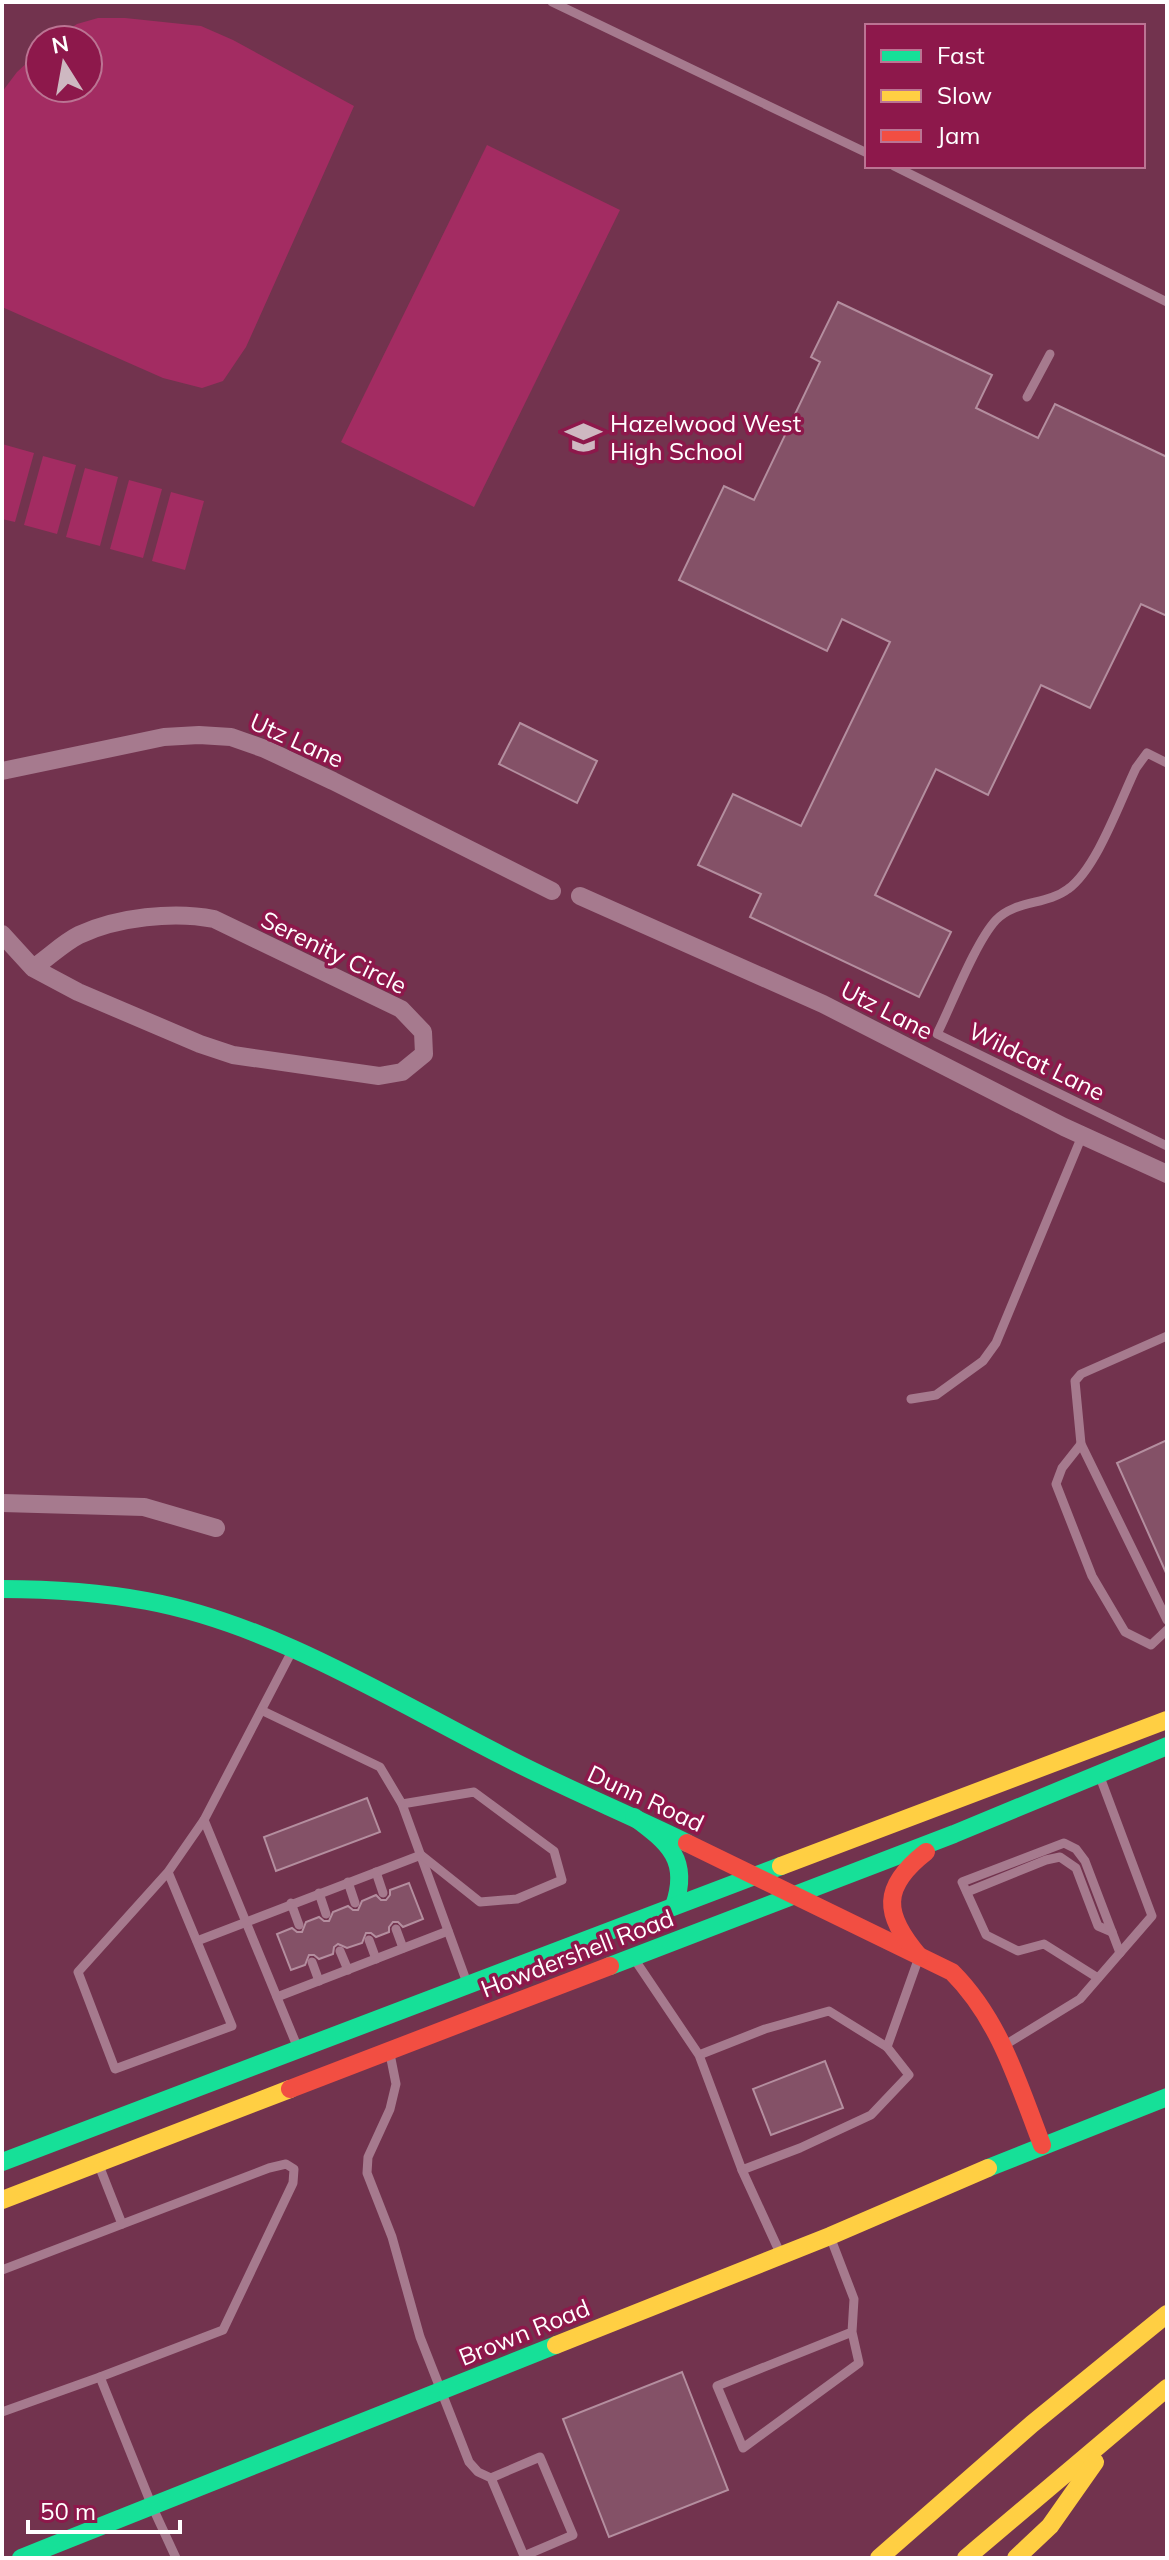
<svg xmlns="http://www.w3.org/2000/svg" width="1169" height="2560" viewBox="0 0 1169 2560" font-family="Mulish,sans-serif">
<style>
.green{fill:#a32c62}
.building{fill:#845167;stroke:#b48e9f;stroke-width:2}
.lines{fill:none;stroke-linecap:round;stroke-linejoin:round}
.lane{stroke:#a67a8e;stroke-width:9}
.street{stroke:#a67a8e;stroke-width:18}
.fast{stroke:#16e098;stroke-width:18}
.slow{stroke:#ffcf43;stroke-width:18}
.jam{stroke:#f24e42;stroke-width:18}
.labels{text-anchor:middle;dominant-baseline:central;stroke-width:7;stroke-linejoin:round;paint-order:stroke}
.poi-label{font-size:24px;fill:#fff;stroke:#8d184b;text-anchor:start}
.street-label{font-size:24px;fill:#fff;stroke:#8d184b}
</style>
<rect width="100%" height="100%" fill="#72334e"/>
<g class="green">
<polygon points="98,18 125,18 201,26 233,40 354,106 246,347 223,381 202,388 163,378 2,307 2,92 17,72 40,51 40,88 88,88 88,40 53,40 77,24"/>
<polygon points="487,145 620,210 474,507 341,442"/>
<polygon points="2,444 34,453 15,522 2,519"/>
<polygon points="43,456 76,465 57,534 24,525"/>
<polygon points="85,468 118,477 100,546 66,537"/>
<polygon points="129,480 162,489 143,558 110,549"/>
<polygon points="171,492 204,501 185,570 152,561"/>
</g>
<g class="building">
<polygon points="838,302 992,375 976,408 1038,438 1055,404 1167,457 1167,616 1141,604 1090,708 1041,685 988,795 936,769 875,895 951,932 919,997 750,917 761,894 698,865 733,794 801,826 890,642 842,619 827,651 679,580 724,486 754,500 820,362 811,357"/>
<polygon points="520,723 597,761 577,803 499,764"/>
<polygon points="1167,1440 1167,1575 1117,1463"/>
<polygon points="367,1798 380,1832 276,1871 264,1837"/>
<polygon points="409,1883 423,1919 403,1927 398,1922 393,1922 389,1927 389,1932 376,1937 371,1933 366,1933 362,1943 347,1948 338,1944 334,1947 333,1954 319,1959 314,1955 309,1955 305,1965 291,1970 277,1934 292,1928 297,1932 302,1932 306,1922 319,1917 324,1921 329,1921 333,1912 348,1906 353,1910 358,1910 362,1901 376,1895 381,1900 386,1900 390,1895 390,1890"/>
<polygon points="825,2061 843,2108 771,2135 753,2089"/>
<polygon points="682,2372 728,2490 609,2537 563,2419"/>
</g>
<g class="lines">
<g class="lane">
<polyline points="552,2 867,153"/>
<polyline points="894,166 1167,302"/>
<polyline points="1027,397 1050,354"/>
<path d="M1167,763L1147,753L1136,768C1120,801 1097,868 1068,889C1047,905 1015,900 996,920C975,943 952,1004 937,1034L1167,1146"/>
<polyline points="1167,1336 1081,1374 1075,1381 1081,1444 1167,1620"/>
<polyline points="911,1399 936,1395 983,1361 996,1343 1082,1136"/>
<polyline points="1081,1444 1062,1468 1056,1484 1092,1576 1125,1632 1151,1645 1167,1630"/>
<polyline points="291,1653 204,1820 297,2046"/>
<polyline points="263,1711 380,1767 402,1804 466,1980"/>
<polyline points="168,1872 78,1972 115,2069 232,2026 168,1872 204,1820"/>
<polyline points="376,1872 383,1893"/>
<polyline points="348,1882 355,1903"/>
<polyline points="967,1892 1046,1860 1060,1857 1076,1868 1098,1926 1112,1932"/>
<polyline points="319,1893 326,1914"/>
<polyline points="291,1903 299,1925"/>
<polyline points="396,1929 403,1948"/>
<polyline points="369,1940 376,1959"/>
<polyline points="197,1941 421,1855 480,1902 517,1899 562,1880 554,1851 474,1792 402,1804"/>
<polyline points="340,1951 348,1970"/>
<polyline points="635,1960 699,2055 765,2029 829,2011 887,2047 909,2075 871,2115 800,2148 742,2170 699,2055"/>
<polyline points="312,1962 319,1981"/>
<polyline points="1098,1978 1044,1944 1018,1951 986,1935 962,1882 1064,1843 1076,1849 1085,1861 1120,1953"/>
<polyline points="277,1997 448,1931"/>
<polyline points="1005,2045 1080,1999 1152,1916 1100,1777"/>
<polyline points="887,2047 918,1960"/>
<polyline points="390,2054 396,2084 390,2109 368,2157 367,2173 392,2237 420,2337 469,2462 478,2472 491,2478 524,2556 573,2535 540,2457 491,2478"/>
<polyline points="100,2168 122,2224"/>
<polyline points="742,2170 781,2255"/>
<polyline points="831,2239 854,2299 852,2332 717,2386 743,2448 859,2363 852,2332"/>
<polyline points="2,2270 269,2168 286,2164 294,2169 293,2183 223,2330 100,2377 152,2506 176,2558"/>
<polyline points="2,2412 100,2377"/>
</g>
<g class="street">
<polyline points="2,771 164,737 199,735 231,737 265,749 333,781 552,891"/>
<polyline points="580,896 823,1004 1064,1127 1167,1174"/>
<path d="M2,934L33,968L78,992L200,1044L233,1055L379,1076L402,1072L424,1054L423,1032L401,1009L214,919C174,911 117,917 79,935C63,943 48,958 33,968"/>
<polyline points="2,1503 144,1507 216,1528"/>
</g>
<g class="fast">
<path d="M2,1589C51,1589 98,1592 147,1601C271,1624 389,1698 501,1755C562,1787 626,1813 687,1843"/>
<path d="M634,1817C669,1843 690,1860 674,1906"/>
<polyline points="610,1966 954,1834 1167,1746"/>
<polyline points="2,2162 781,1866"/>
<polyline points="988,2168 1167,2097"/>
<polyline points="21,2558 556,2345"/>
</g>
<g class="slow">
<polyline points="781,1866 1167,1720"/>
<polyline points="2,2200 290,2089"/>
<polyline points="556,2345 830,2236 988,2168"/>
<polyline points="879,2558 1032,2424 1167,2314"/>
<polyline points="966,2558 1167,2388"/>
<polyline points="1016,2558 1050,2526 1095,2462"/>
</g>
<g class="jam">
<path d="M687,1843L952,1972C1000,2020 1018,2083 1042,2145"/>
<path d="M919,1956C883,1914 881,1887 926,1852"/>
<polyline points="290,2089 610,1966"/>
</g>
</g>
<defs>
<symbol id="school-bare" viewBox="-9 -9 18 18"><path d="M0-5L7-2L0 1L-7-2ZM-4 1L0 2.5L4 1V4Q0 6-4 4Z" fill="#ceb8c1" stroke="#8d184b" stroke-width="2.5" paint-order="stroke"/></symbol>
</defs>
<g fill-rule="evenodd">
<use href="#school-bare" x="558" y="412" width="51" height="51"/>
</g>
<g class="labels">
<g class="poi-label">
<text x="610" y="423">Hazelwood West<tspan x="610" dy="28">High School</tspan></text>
</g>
<g class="street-label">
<text transform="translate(297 740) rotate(24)">Utz Lane</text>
<text transform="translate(334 952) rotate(26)">Serenity Circle</text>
<text transform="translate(887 1010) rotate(27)">Utz Lane</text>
<text transform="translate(1037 1061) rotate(26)">Wildcat Lane</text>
<text transform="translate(646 1798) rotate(25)">Dunn Road</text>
<text transform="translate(577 1953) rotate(-21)">Howdershell Road</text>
<text transform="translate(524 2332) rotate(-22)">Brown Road</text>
</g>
</g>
<rect width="1169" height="2560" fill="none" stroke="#ffffff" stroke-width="8"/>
<rect x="865" y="24" width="280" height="144" fill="#8d184b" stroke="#bb7493" stroke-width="2"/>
<rect x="881" y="50" width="40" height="12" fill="#16e098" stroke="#bb7493" stroke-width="2"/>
<text x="937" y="64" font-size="24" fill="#ffffff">Fast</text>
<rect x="881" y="90" width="40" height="12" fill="#ffcf43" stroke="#bb7493" stroke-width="2"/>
<text x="937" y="104" font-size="24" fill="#ffffff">Slow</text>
<rect x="881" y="130" width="40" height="12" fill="#f24e42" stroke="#bb7493" stroke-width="2"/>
<text x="937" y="144" font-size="24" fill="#ffffff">Jam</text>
<g transform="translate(64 64) rotate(349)"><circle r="38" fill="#8d184b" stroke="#bb7493" stroke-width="2"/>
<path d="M0-6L14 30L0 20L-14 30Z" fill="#ceb8c1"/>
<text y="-12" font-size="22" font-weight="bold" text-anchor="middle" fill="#ffffff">N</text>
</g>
<path d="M28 2520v12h152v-12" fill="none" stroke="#ffffff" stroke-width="4"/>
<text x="40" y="2520" font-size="24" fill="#ffffff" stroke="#8d184b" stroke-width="6" paint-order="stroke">50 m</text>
</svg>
